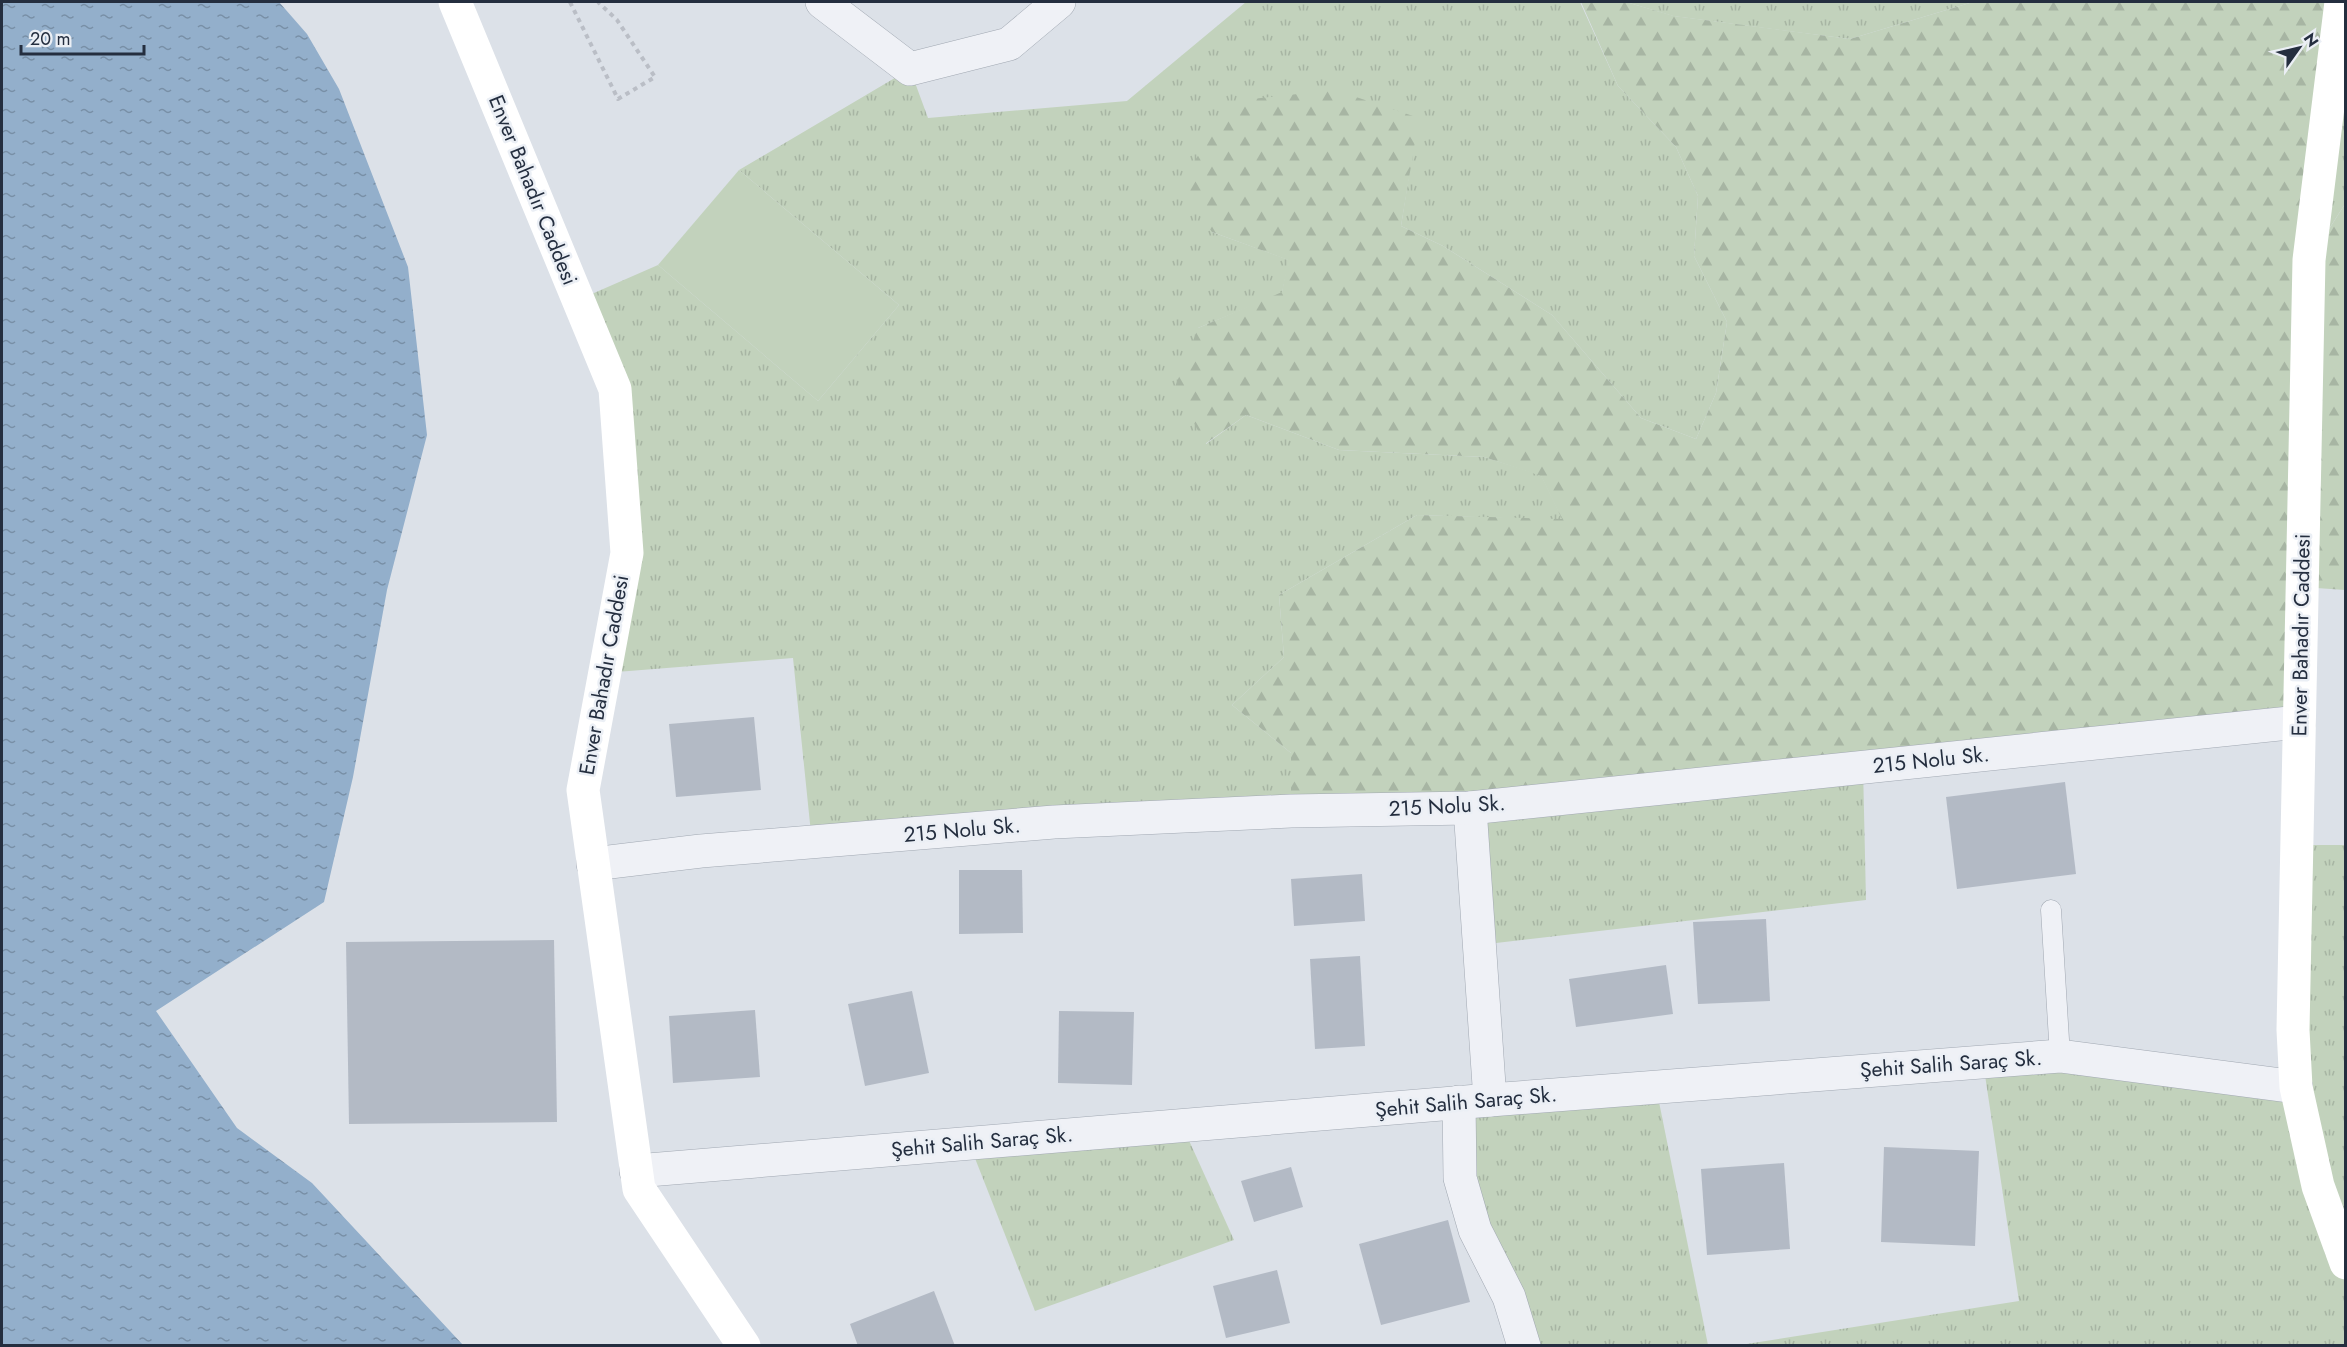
<svg xmlns="http://www.w3.org/2000/svg" width="2347" height="1347" viewBox="0 0 2347 1347" font-family="Jost,sans-serif">
<style>
.grass{fill:url(#grass-tufts)}
.forest{fill:url(#forest-firs)}
.garden{fill:#c2d2bc}
.water{fill:url(#water-ripples)}
.building{fill:#b3bac5}
.lines{fill:none;stroke-linecap:round;stroke-linejoin:round}
.lane-casing{stroke:#a1a8b2;stroke-width:21}
.street-casing{stroke:#a1a8b2;stroke-width:34}
.path{stroke:#babec6;stroke-width:4;stroke-dasharray:4.5 4.5;stroke-linecap:butt}
.lane{stroke:#eff1f6;stroke-width:20}
.street{stroke:#eff1f6;stroke-width:33}
.secondary{stroke:#fff;stroke-width:33}
.labels{text-anchor:middle;dominant-baseline:central;stroke-width:5;stroke-linejoin:round;paint-order:stroke}
.street-label{font-size:21px;fill:#242e3f;stroke:#ebeff5}
</style>
<defs>
<pattern id="grass-tufts" width="24" height="20" patternUnits="userSpaceOnUse" patternTransform="scale(1.5)"><rect width="24" height="20" fill="#c2d2bc"/><path d="M3 7l-1-3M5 7V3M7 7l1-3M15 17l-1-3M17 17v-4M19 17l1-3" fill="none" stroke="#a7b5a3"/></pattern>
<pattern id="forest-firs" width="22" height="20" patternUnits="userSpaceOnUse" patternTransform="scale(1.5)"><rect width="22" height="20" fill="#c2d2bc"/><path d="M5 1l3.5 6h-7zM16 11l3.5 6h-7z" fill="#a7b5a3"/></pattern>
<pattern id="water-ripples" width="26" height="14" patternUnits="userSpaceOnUse" patternTransform="scale(1.5)"><rect width="26" height="14" fill="#93afcb"/><path d="M2 4q2-2 4 0t4 0M15 11q2-2 4 0t4 0" fill="none" stroke="#788fa6"/></pattern>
</defs>
<rect width="100%" height="100%" fill="#dce1e8"/>
<g class="grass">
<polygon points="1246,2 1580,2 1618,86 1676,147 1698,196 1694,256 1727,322 1716,393 1696,439 1641,418 1552,315 1443,246 1401,226 1418,118 1212,232 1289,260 1282,293 1198,328 1206,444 1246,415 1339,450 1484,457 1541,475 1563,520 1417,515 1279,595 1284,657 1232,705 1291,753 1291,811 812,843 793,658 604,673 627,553 615,389 578,300 658,265 818,401 899,305 739,170 910,69 928,118 1127,101"/>
<polygon points="1626,2 1973,2 1850,39 1673,16"/>
<polygon points="2345,2 2345,204 2309,260"/>
<polygon points="1863,767 1866,900 1479,945 1470,808"/>
<polygon points="2297,845 2345,845 2345,1345 1734,1346 2019,1301 1983,1062 2296,1087"/>
<polygon points="1656,1087 1708,1345 1524,1345 1475,1230 1459,1102"/>
<polygon points="1182,1125 1234,1240 1035,1311 969,1143"/>
</g>
<polygon class="forest" points="1581,2 1626,2 1674,16 1850,39 1973,2 2341,2 2310,259 2345,204 2345,590 2302,587 2299,722 1291,811 1291,753 1232,705 1284,657 1279,595 1417,515 1562,519 1541,476 1484,457 1339,450 1246,415 1205,444 1175,387 1198,328 1282,292 1288,260 1212,232 1178,186 1234,101 1335,90 1419,118 1401,226 1443,246 1552,315 1641,418 1696,439 1716,393 1727,322 1694,256 1698,196 1676,147 1618,86"/>
<polygon class="garden" points="739,170 899,305 818,401 658,265"/>
<polygon class="water" points="2,2 279,2 307,34 339,89 408,267 427,435 387,590 353,777 324,902 156,1011 237,1128 312,1183 463,1345 2,1345"/>
<g class="building">
<polygon points="754,717 761,790 676,797 669,724"/>
<polygon points="2065,782 2076,874 1957,889 1946,797"/>
<polygon points="959,870 1022,870 1023,933 959,934"/>
<polygon points="1362,874 1365,921 1294,926 1291,879"/>
<polygon points="1766,919 1770,1001 1698,1004 1693,922"/>
<polygon points="554,940 557,1122 349,1124 346,942"/>
<polygon points="1360,956 1365,1046 1315,1049 1310,959"/>
<polygon points="1666,965 1673,1014 1576,1027 1569,979"/>
<polygon points="912,991 929,1073 865,1086 848,1004"/>
<polygon points="755,1010 760,1077 673,1083 669,1016"/>
<polygon points="1059,1011 1134,1012 1132,1085 1058,1083"/>
<polygon points="1884,1147 1979,1151 1975,1246 1881,1242"/>
<polygon points="1784,1163 1790,1249 1707,1255 1701,1169"/>
<polygon points="1291,1167 1303,1207 1254,1222 1241,1181"/>
<polygon points="1448,1220 1470,1302 1381,1325 1359,1244"/>
<polygon points="1277,1270 1290,1323 1226,1338 1213,1286"/>
<polygon points="934,1291 955,1346 858,1346 850,1324"/>
</g>
<g class="lines">
<defs>
<polyline id="lane" points="2051,910 2060,1056"/>
<g id="street">
<polyline points="822,2 910,69 1009,44 1059,2"/>
<polyline points="1470,808 1490,1100"/>
<polyline points="593,864 701,851 1054,822 1291,811 1470,808 2299,722"/>
<polyline points="1459,1102 1460,1178 1475,1230 1509,1297 1524,1346"/>
<polyline points="636,1171 1490,1100 2060,1056 2296,1087"/>
</g>
</defs>
<use href="#lane" class="lane-casing"/>
<use href="#street" class="street-casing"/>
<polyline class="path" points="570,2 618,99 655,77 617,20 598,2"/>
<use href="#lane" class="lane"/>
<use href="#street" class="street"/>
<g class="secondary">
<polyline points="455,2 615,389 627,553 583,790 639,1189 744,1346"/>
<polyline points="2341,2 2309,260 2293,1030 2296,1087 2318,1186 2346,1263"/>
</g>
</g>
<g class="labels">
<g class="street-label">
<text transform="translate(533 190) rotate(68)">Enver Bahadır Caddesi</text>
<text transform="translate(2301 635) rotate(-89)">Enver Bahadır Caddesi</text>
<text transform="translate(604 675) rotate(-80)">Enver Bahadır Caddesi</text>
<text transform="translate(1931 760) rotate(-6)">215 Nolu Sk.</text>
<text transform="translate(1447 806) rotate(-3)">215 Nolu Sk.</text>
<text transform="translate(962 830) rotate(-5)">215 Nolu Sk.</text>
<text transform="translate(1951 1064) rotate(-4)">Şehit Salih Saraç Sk.</text>
<text transform="translate(1466 1102) rotate(-5)">Şehit Salih Saraç Sk.</text>
<text transform="translate(982 1142) rotate(-5)">Şehit Salih Saraç Sk.</text>
</g>
</g>
<rect width="2347" height="1347" fill="none" stroke="#242e3f" stroke-width="6"/>
<g transform="translate(2299 48) rotate(56)" stroke="#ebeff5" stroke-width="4.5" paint-order="stroke">
<path d="M0-4.5L10 22L0 15L-10 22Z" fill="#242e3f"/>
<text y="-9" font-size="16" font-weight="bold" text-anchor="middle" fill="#242e3f">N</text>
</g>
<path d="M21 45v9h123v-9" fill="none" stroke="#242e3f" stroke-width="3"/>
<text x="30" y="45" font-size="18" fill="#242e3f" stroke="#ebeff5" stroke-width="4.5" paint-order="stroke">20 m</text>
</svg>
